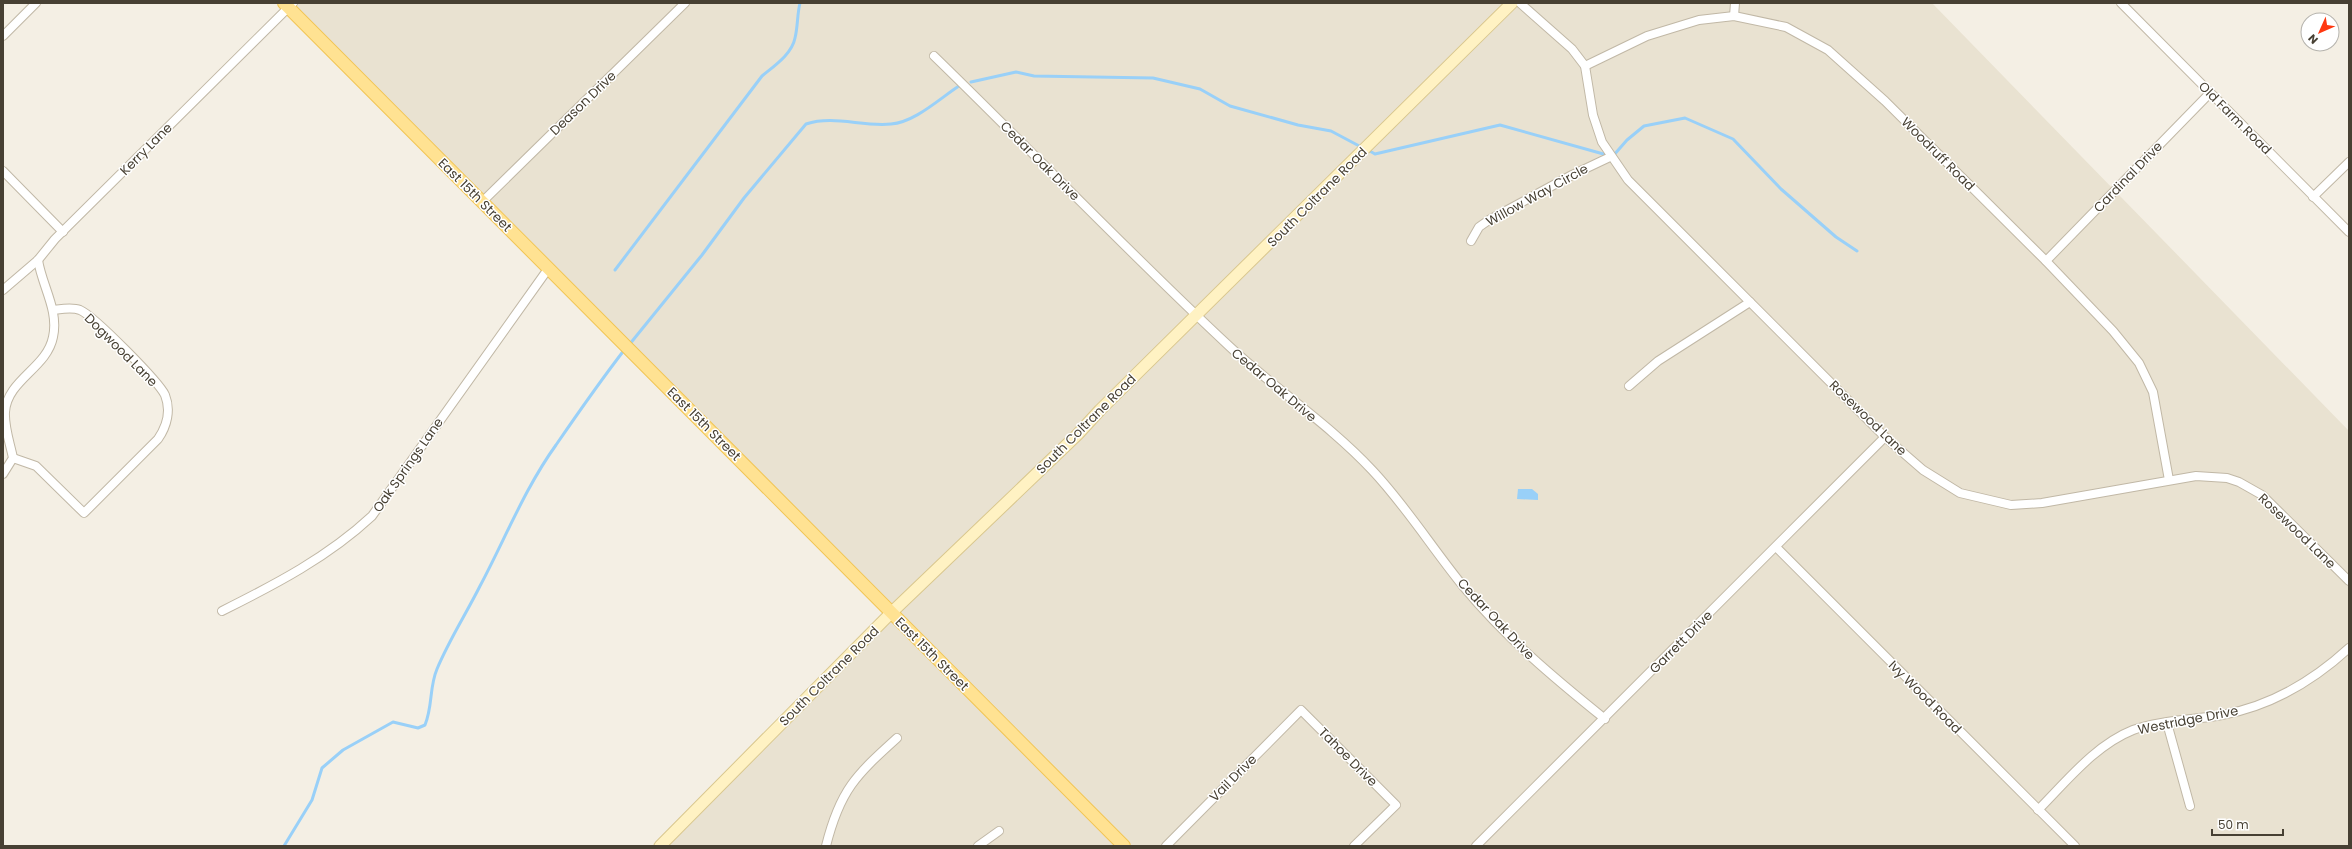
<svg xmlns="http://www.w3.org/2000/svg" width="2352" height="849" viewBox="0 0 2352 849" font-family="Poppins,sans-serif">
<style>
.residential{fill:#e9e2d1}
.water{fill:#99d0f8}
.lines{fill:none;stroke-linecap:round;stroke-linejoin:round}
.stream{stroke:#99d0f8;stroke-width:3}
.street-casing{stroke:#c1b8a6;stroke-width:10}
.secondary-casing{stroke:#d9c78e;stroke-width:13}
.primary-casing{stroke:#f1c555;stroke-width:14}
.street{stroke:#fff;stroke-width:8}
.secondary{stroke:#fff2c3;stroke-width:11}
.primary{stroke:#ffe292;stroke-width:12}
.labels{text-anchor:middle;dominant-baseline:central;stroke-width:3;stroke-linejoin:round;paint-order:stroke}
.street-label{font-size:13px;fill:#474033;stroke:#fff}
</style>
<rect width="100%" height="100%" fill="#f4efe4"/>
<polygon class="residential" points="284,3 1932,3 2349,431 2349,846 660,846 891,613"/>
<polygon class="water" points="1518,489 1532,489 1538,494 1538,500 1517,499"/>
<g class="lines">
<g class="stream">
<polyline points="971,82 1016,72 1034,76 1153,78 1200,89 1230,106 1298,125 1331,131 1363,148"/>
<polyline points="1368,150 1375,154 1500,125 1607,155"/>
<polyline points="1613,156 1627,140 1644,126 1685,118 1733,139 1781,189 1836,237 1857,251"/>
<path d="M615,270L762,76C774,66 792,54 795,38C798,26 797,15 800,3"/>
<path d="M629,345L702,255L744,198L806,124C834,115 862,127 891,124C916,122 941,97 962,84"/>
<path d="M284,846L312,800L322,768L343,750L393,722L418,728L425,725C433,705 429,688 437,669C449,640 466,614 480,586C505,539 525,488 556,445C578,413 601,380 625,349"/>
</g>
<defs>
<g id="street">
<polyline points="1520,3 1572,49 1585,66 1593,115 1602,142 1628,180 1885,437 1923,470 1960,493 2011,505 2042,503 2196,476 2227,478 2239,482 2262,495 2349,581"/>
<polyline points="2121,3 2349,232"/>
<polyline points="1734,16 1735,3"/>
<polyline points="3,36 36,3"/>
<path d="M934,56C1033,152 1128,252 1229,346C1275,389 1329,424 1372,470C1406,506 1432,548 1463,586C1505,637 1554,678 1605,719"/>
<polyline points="1585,66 1647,36 1699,20 1734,16 1786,27 1828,50 1885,101 2046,261 2113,331 2139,363 2153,392 2169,480"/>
<polyline points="3,171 63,232"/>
<polyline points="2313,197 2349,162"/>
<polyline points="482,202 685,3"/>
<polyline points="1471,241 1479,227 1489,220 1572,175 1610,157"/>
<polyline points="2046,261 2210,93"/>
<polyline points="3,290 38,260 55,239 293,3"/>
<polyline points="1629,386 1658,361 1750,302"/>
<path d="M13,458L36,466L84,513L158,439C167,426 171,410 165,395C159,382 94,316 80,310C72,307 62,309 53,310"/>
<path d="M3,474L13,458C10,443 4,427 5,412C7,380 47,368 53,337C59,310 42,286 38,260"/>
<polyline points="1776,547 2075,846"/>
<path d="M222,611C276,584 328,557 372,516L548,269"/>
<polyline points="2167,723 2190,806"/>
<path d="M2038,810C2066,782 2095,745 2133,730C2160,720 2194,720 2222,715C2271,706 2313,681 2349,648"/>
<path d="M826,846C840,790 856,775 897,738"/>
<polyline points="978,846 999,831"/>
<polyline points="1166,846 1301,710 1396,805 1354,846"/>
<polyline points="1476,846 1885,437"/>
</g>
<polyline id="secondary" points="660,846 891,613 1078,434 1100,410 1512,3"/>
<polyline id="primary" points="284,3 1124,846"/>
</defs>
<use href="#street" class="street-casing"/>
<use href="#secondary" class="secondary-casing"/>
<use href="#primary" class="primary-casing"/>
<use href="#street" class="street"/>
<use href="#secondary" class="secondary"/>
<use href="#primary" class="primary"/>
</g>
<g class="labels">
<g class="street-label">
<text transform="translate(583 103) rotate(-44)">Deason Drive</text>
<text transform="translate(2235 118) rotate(45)">Old Farm Road</text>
<text transform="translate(146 149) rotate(-45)">Kerry Lane</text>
<text transform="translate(1938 154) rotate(45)">Woodruff Road</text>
<text transform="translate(1040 161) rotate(45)">Cedar Oak Drive</text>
<text transform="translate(2128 177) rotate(-46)">Cardinal Drive</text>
<text transform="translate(475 195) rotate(45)">East 15th Street</text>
<text transform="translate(1537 195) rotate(-29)">Willow Way Circle</text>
<text transform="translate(1317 197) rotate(-45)">South Coltrane Road</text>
<text transform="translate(121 350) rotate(45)">Dogwood Lane</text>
<text transform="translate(1274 385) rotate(40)">Cedar Oak Drive</text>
<text transform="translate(1868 418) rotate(44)">Rosewood Lane</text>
<text transform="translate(704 424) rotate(45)">East 15th Street</text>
<text transform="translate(1086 424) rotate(-45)">South Coltrane Road</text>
<text transform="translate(408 465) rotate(-55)">Oak Springs Lane</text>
<text transform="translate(2297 531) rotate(44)">Rosewood Lane</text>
<text transform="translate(1496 619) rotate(47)">Cedar Oak Drive</text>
<text transform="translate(1681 642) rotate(-45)">Garrett Drive</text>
<text transform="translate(932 654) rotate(45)">East 15th Street</text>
<text transform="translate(829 676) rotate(-45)">South Coltrane Road</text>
<text transform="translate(1925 697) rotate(45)">Ivy Wood Road</text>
<text transform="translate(2188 720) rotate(-11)">Westridge Drive</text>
<text transform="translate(1348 757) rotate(45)">Tahoe Drive</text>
<text transform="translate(1233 778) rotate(-45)">Vail Drive</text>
</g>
</g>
<rect width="2352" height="849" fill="none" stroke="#474033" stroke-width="8"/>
<g transform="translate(2320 32) rotate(225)"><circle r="19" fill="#ffffff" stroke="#b5b3ad"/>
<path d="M0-3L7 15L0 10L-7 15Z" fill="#ff3810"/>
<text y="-6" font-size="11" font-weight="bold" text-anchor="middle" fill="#474033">N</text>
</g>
<path d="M2212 829v6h71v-6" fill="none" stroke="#474033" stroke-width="2"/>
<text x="2218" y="829" font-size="12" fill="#474033" stroke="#ffffff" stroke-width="3" paint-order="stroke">50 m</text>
</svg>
